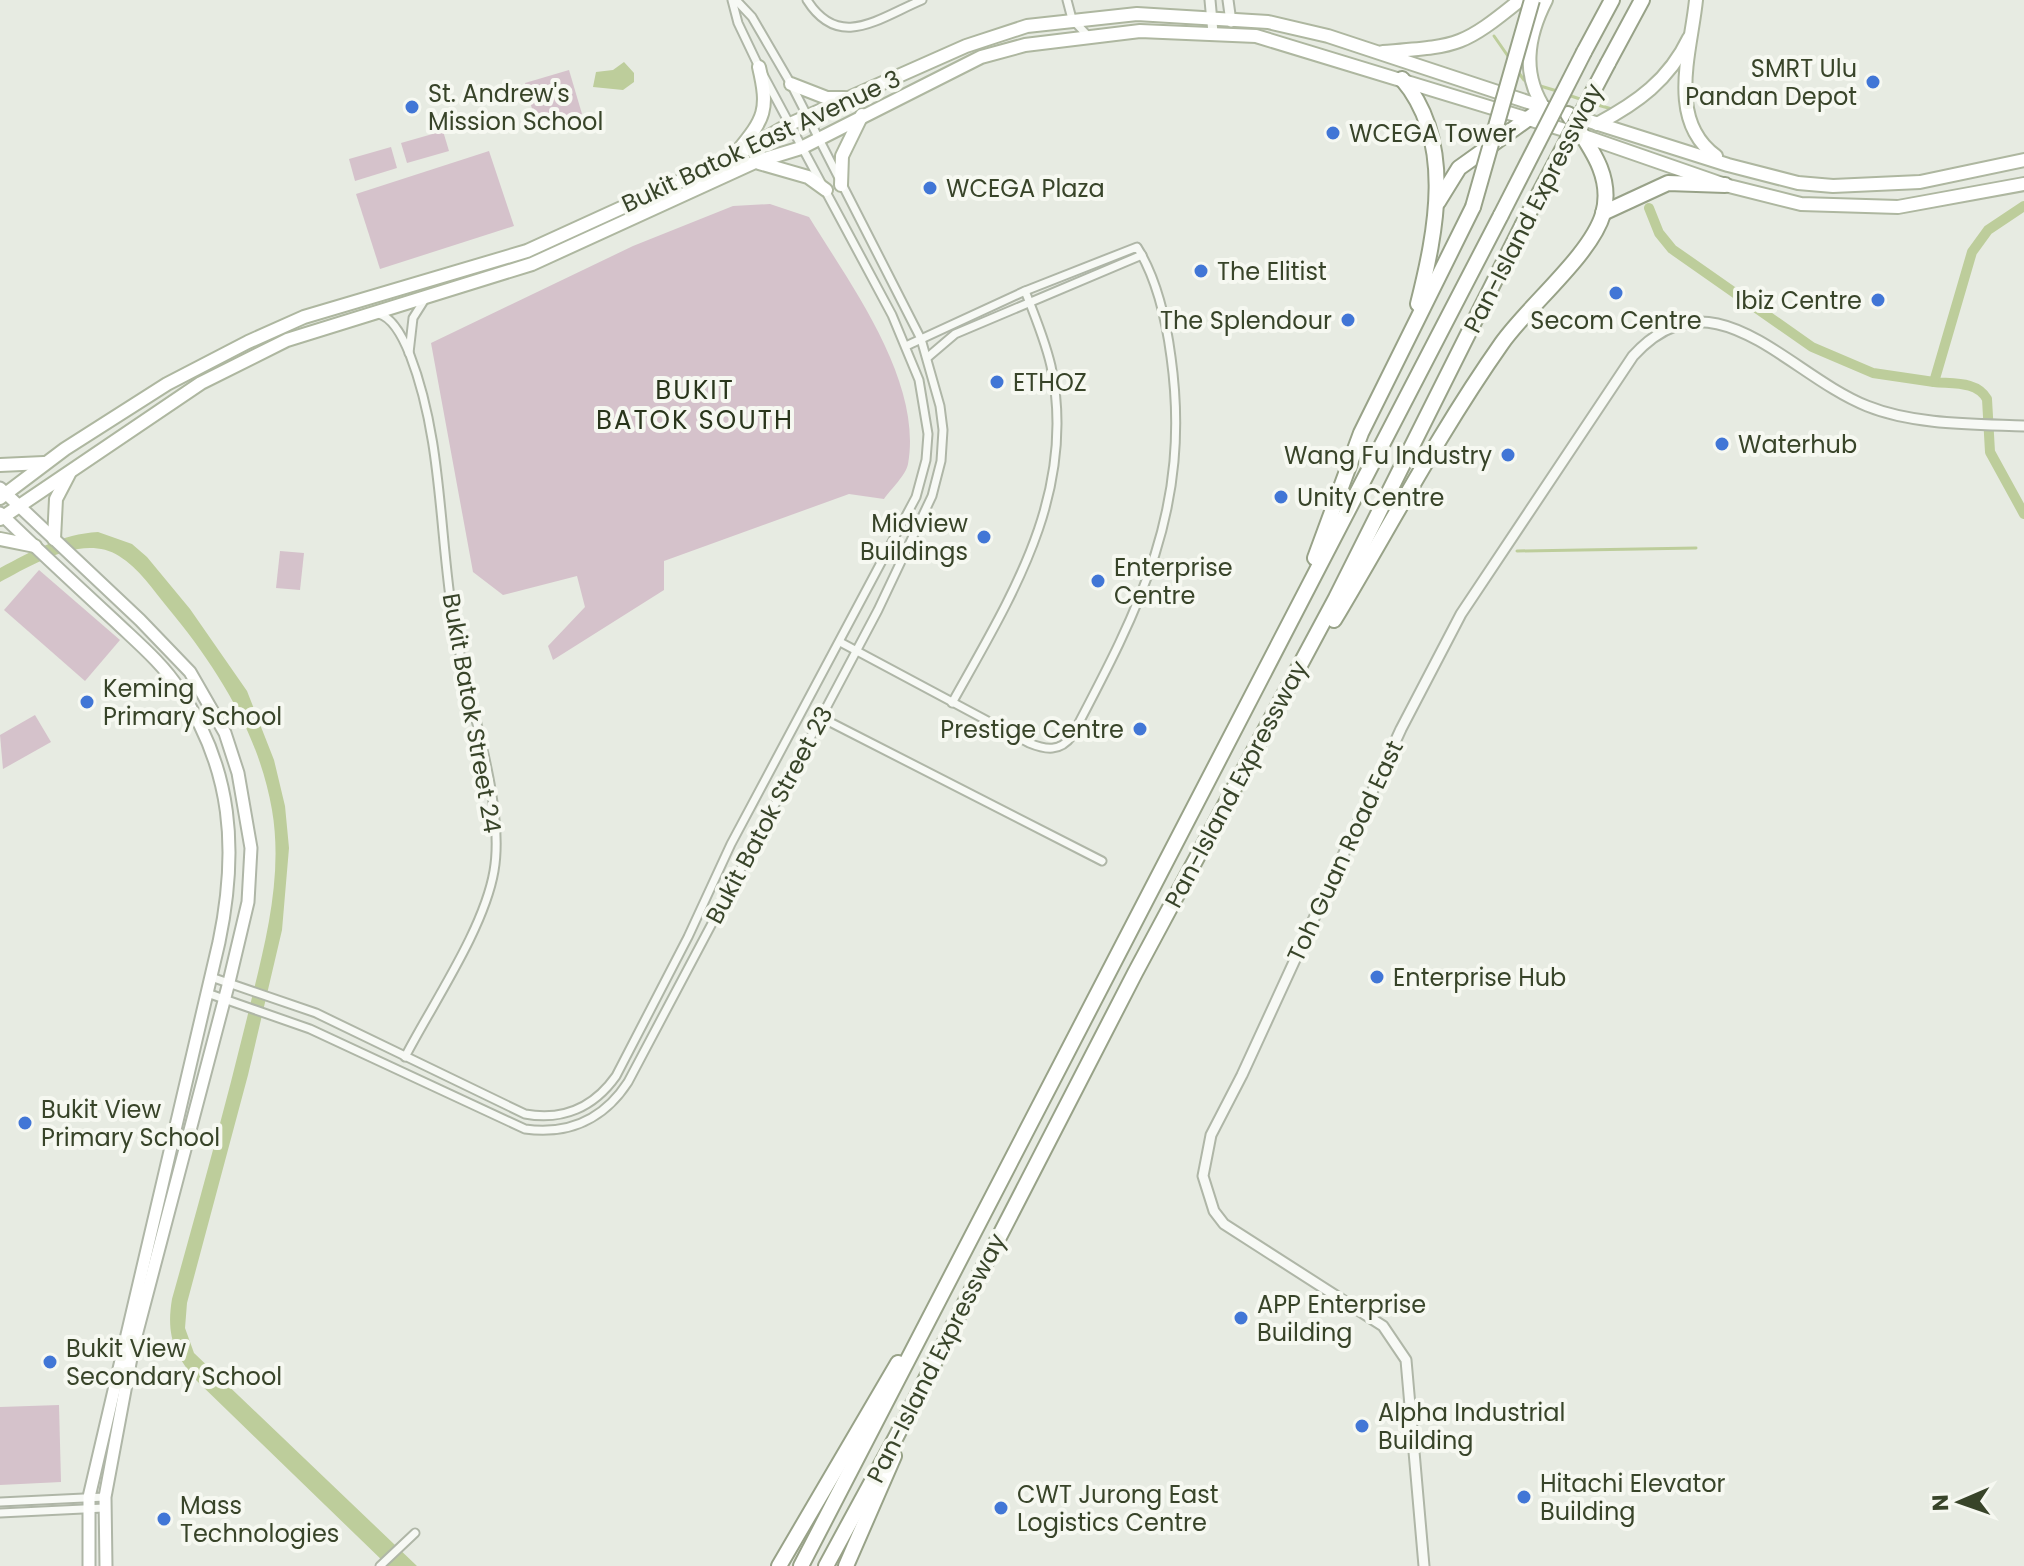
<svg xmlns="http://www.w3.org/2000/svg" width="2024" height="1566" viewBox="0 0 2024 1566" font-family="Poppins,sans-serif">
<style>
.green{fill:#d5c2cb}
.water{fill:#bdcd9b}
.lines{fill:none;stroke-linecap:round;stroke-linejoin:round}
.stream{stroke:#bdcd9b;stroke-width:3}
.canal{stroke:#bdcd9b;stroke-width:10}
.minor-casing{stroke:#afb6a7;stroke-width:11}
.tertiary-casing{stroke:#afb6a7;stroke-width:13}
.secondary-casing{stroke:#afb6a7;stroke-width:15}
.primary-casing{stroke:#aeb7a0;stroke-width:16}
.motorway-casing{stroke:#98a288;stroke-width:18}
.minor{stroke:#f7f9f5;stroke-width:7}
.tertiary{stroke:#f7f9f5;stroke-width:9}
.secondary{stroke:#fff;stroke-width:11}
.primary{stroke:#fff;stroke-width:12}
.motorway{stroke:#fff;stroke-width:14}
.motorway-bridge-casing{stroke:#98a288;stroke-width:18;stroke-linecap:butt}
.motorway-bridge{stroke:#fff;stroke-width:14}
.poi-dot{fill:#4176d6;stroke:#f6f8f1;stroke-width:3}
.labels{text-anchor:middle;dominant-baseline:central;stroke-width:8;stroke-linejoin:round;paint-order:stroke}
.poi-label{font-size:24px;fill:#384429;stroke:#f6f8f1;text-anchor:start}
.street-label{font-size:24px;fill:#384429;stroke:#f6f8f1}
.neighbourhood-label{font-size:26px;letter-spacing:2px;fill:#29351b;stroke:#f6f8f1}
</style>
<rect width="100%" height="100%" fill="#e7ebe2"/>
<g class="green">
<polygon points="569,70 582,114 537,127 525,83"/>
<polygon points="443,131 449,151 407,163 401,143"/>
<polygon points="391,147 397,168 355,181 349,159"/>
<polygon points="489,151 514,226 380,269 356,194"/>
<path d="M770,204L809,217C850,284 923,381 908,464C906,475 891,489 884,499L849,494L664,561V590L553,660L548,646L585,607L577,576L503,595L473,572L431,343L633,246L733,206Z"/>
<polygon points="280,551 304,553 300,590 276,588"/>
<polygon points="39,570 120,640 85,681 4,610"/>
<polygon points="35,715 51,742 3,769 0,735"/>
<polygon points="59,1405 61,1482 0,1485 0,1407"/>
</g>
<g class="water">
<polygon points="624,62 634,73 634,82 623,90 593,87 596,72 613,70"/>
<path d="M98,532L132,544L147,557L190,609L247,691L274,760L285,806L289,848L282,930L248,1075L187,1303L185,1328L194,1353L417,1566H388L197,1381C174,1354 166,1335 172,1299C198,1206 224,1112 247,1018C263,951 284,880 272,810C259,734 217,667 168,608C153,590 139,568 119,556C83,533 32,565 0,582V568C32,551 62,534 98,532Z"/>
</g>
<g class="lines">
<g class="stream">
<polyline points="1494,36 1510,59"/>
<polyline points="1516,69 1524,80"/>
<polyline points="1537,85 1557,91"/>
<polyline points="1568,95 1583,100"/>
<polyline points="1594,104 1612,109"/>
<polyline points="1517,551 1696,548"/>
</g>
<g class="canal">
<path d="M2024,206L1988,230L1972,252L1934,382C1953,384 1977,381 1987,399L1990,452L2024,514"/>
<polyline points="1649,208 1659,233 1672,249 1812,347 1873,373 1934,382"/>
</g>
<defs>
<g id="minor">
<path d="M807,0C839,51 879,18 922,0"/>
<polyline points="1067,0 1072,19 1088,36"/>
<path d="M379,314C394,318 404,340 410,355C443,440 439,537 454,625C466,695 506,804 494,871C484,929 433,1003 405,1057"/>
<polyline points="409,353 413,318 425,299"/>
<polyline points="928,357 955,334 1142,255"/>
<path d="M840,642L1029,743C1046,750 1060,752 1072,736C1140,607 1192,508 1171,357C1166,319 1157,279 1137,247L1025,291L906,346"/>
<path d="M952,703C1011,597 1078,493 1051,366C1045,340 1035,316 1025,291"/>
<polyline points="820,717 1102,861"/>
<path d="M211,977L316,1013L525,1114C563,1121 594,1107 616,1076L688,937L731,844L916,497L926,460L928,434L919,380L892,315L759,67L738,23L732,0"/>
<path d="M207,993L310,1029L525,1129C569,1135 604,1119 628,1082L878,610L932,496L941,461L943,430L940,406L921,339L791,84L752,17L736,0"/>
<polyline points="0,1502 105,1497"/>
<polyline points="0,1513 104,1508"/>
<polyline points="380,1566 415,1533"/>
</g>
<g id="tertiary">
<polyline points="1210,0 1213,33"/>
<polyline points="1228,0 1231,22"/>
<path d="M1424,1566L1406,1360L1383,1326L1224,1224L1214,1211L1203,1176L1211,1135L1242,1075L1401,729L1461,614L1633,356C1713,268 1787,374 1867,406C1914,425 1974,424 2024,426"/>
</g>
<g id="secondary">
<polyline points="0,488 140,620 190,672 225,733 238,773 251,848 248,902 229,982 133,1347 105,1497 106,1566"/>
<path d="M0,513C38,550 77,586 116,622C138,643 163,664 179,689C233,769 238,851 219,942L89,1497V1566"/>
</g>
<g id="primary">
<path d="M1696,0C1691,51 1666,120 1716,156"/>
<path d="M1383,52C1457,46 1461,48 1520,0"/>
<polyline points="791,84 827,98 845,98"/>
<path d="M1546,111C1521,75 1527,37 1546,0"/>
<polyline points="1570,115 1728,165 1798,183 1833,186 1920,182 2024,160"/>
<path d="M1597,124C1637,103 1669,80 1689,38"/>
<path d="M737,152C765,118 769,110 759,67"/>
<polyline points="759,163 808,177 826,190"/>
<polyline points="841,185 842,156 862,115"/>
<polyline points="0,465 44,463"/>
<polyline points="0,498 65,449 167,384 248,342 304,317 527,251 733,157 790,124 966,46 1027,26 1137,14 1268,22 1328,36 1549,109"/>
<polyline points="0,519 201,383 287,340 532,264 755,162 801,148 981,57 1025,45 1140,31 1256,36 1581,135 1725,185 1801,204 1898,207 2024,184"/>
<polyline points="0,539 35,546"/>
<polyline points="54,539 56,499 69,474"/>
</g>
<g id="motorway">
<polyline points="1584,52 1612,0"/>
<polyline points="1608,63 1642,0"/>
<path d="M1402,79C1455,141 1436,232 1418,304"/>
<polyline points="1438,202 1459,168 1543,108"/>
<polyline points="1603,213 1668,183 1725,185"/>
<polyline points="1315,558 1361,433 1473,207"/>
<path d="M1334,620C1389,528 1440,431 1502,343C1528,306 1591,255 1603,214C1614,175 1588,145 1568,114"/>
<polyline points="779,1566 898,1363"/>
<polyline points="801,1566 1501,215"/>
<polyline points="826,1566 895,1439 1135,973 1336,598 1522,226"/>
<polyline points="846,1566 894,1456"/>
</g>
</defs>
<use href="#minor" class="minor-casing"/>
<use href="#tertiary" class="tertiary-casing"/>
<use href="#secondary" class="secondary-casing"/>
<use href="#primary" class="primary-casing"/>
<use href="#motorway" class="motorway-casing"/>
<use href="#minor" class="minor"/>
<use href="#tertiary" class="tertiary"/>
<use href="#secondary" class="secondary"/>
<use href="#primary" class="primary"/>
<use href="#motorway" class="motorway"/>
<defs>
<g id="motorway-bridge">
<polyline points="1473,207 1532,0"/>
<polyline points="1501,215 1584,52"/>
<polyline points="1522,226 1608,63"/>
</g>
</defs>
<use href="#motorway-bridge" class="motorway-bridge-casing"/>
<use href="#motorway-bridge" class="motorway-bridge"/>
</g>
<g class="poi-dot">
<circle cx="1873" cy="82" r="8"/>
<circle cx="412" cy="107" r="8"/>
<circle cx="1333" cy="133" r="8"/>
<circle cx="930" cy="188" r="8"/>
<circle cx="1201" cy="271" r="8"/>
<circle cx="1616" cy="293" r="8"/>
<circle cx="1878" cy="300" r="8"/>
<circle cx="1348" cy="320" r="8"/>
<circle cx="997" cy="382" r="8"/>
<circle cx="1722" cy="444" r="8"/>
<circle cx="1508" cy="455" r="8"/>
<circle cx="1281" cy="497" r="8"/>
<circle cx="984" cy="537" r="8"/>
<circle cx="1098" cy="581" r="8"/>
<circle cx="87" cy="702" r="8"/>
<circle cx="1140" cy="729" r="8"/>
<circle cx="1377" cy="977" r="8"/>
<circle cx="25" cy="1123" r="8"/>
<circle cx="1241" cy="1318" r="8"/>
<circle cx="50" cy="1362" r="8"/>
<circle cx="1362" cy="1426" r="8"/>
<circle cx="1524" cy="1497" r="8"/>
<circle cx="1001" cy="1508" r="8"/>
<circle cx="164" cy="1519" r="8"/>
</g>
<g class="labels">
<g class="poi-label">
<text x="1857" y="68" text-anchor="end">SMRT Ulu<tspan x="1857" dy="28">Pandan Depot</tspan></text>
<text x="428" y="93">St. Andrew's<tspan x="428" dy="28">Mission School</tspan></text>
<text x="1349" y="133">WCEGA Tower</text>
<text x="946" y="188">WCEGA Plaza</text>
<text x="1217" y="271">The Elitist</text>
<text x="1862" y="300" text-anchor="end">Ibiz Centre</text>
<text x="1332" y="320" text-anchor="end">The Splendour</text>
<text x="1616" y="320" text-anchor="middle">Secom Centre</text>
<text x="1013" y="382">ETHOZ</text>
<text x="1738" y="444">Waterhub</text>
<text x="1492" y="455" text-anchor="end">Wang Fu Industry</text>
<text x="1297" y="497">Unity Centre</text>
<text x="968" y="523" text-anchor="end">Midview<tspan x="968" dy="28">Buildings</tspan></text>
<text x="1114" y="567">Enterprise<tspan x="1114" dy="28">Centre</tspan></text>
<text x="103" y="688">Keming<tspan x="103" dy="28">Primary School</tspan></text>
<text x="1124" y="729" text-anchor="end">Prestige Centre</text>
<text x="1393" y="977">Enterprise Hub</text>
<text x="41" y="1109">Bukit View<tspan x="41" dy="28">Primary School</tspan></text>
<text x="1257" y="1304">APP Enterprise<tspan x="1257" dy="28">Building</tspan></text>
<text x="66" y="1348">Bukit View<tspan x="66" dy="28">Secondary School</tspan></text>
<text x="1378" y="1412">Alpha Industrial<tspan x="1378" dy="28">Building</tspan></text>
<text x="1540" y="1483">Hitachi Elevator<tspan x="1540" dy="28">Building</tspan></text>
<text x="1017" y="1494">CWT Jurong East<tspan x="1017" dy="28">Logistics Centre</tspan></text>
<text x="180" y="1505">Mass<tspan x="180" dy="28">Technologies</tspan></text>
</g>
<g class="street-label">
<text transform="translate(761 141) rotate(-25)">Bukit Batok East Avenue 3</text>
<text transform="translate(1533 208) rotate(-63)">Pan-Island Expressway</text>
<text transform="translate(472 713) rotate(80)">Bukit Batok Street 24</text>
<text transform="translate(1236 784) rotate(-62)">Pan-Island Expressway</text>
<text transform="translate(769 815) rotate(-62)">Bukit Batok Street 23</text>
<text transform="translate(1345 851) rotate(-65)">Toh Guan Road East</text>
<text transform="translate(936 1358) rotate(-63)">Pan-Island Expressway</text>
</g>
<g class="neighbourhood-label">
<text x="695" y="390">BUKIT<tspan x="695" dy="30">BATOK SOUTH</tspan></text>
</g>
</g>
<g transform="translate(1960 1502) rotate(268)" stroke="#f6f8f1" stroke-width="6" paint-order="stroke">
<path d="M0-6L14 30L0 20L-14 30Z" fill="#384429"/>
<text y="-12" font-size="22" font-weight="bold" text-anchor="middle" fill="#384429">N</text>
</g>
</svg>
